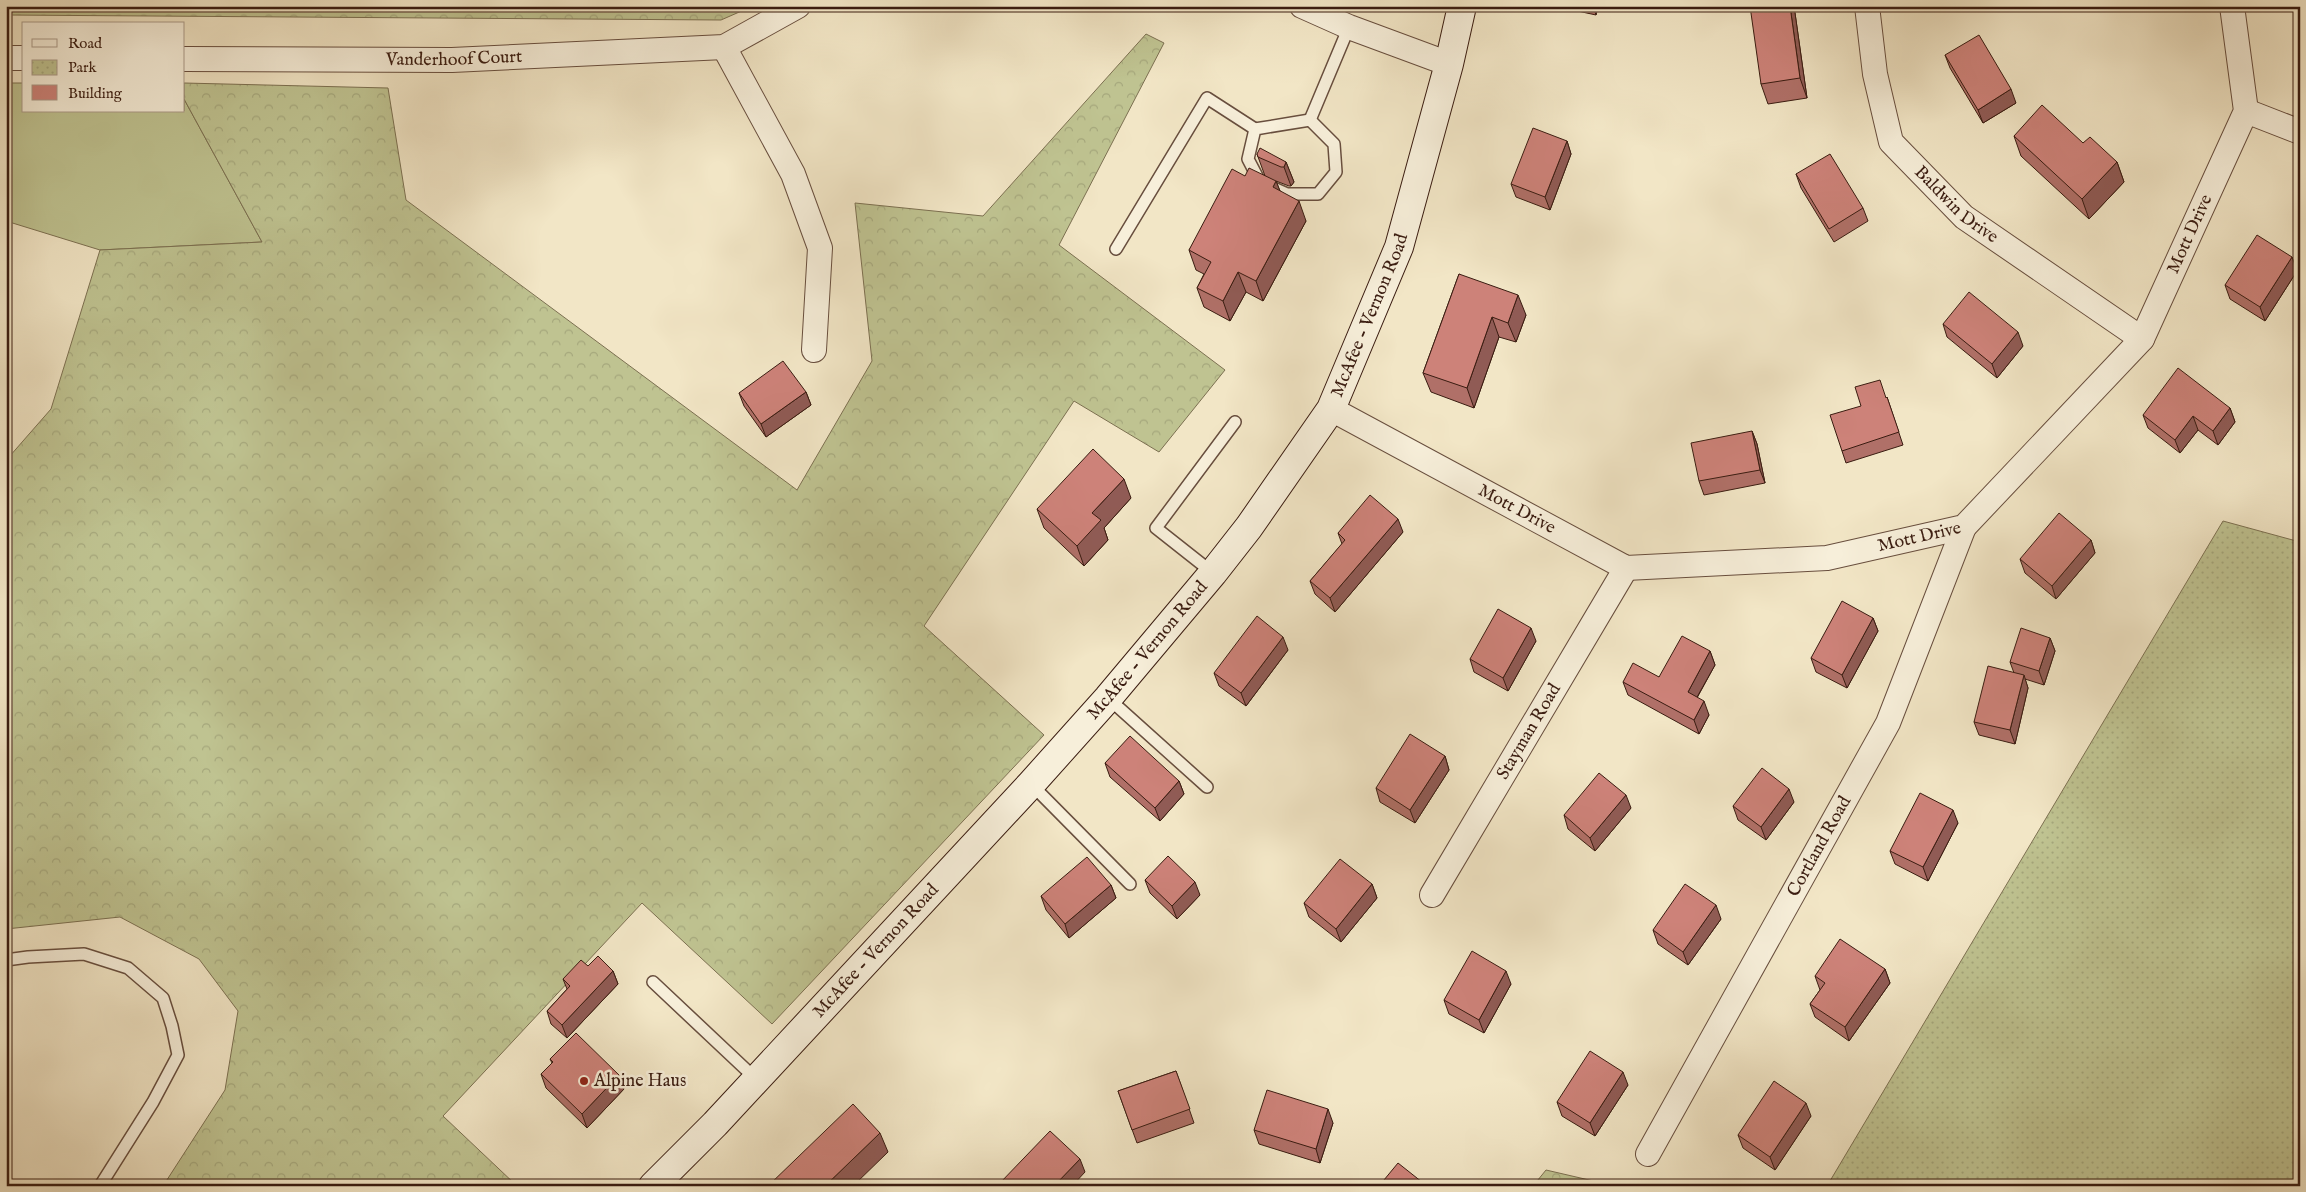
<svg xmlns="http://www.w3.org/2000/svg" width="2306" height="1192" viewBox="0 0 2306 1192" font-family="'IM FELL English',serif">
<style>
.grass{fill:#bfc391;stroke:#7c7051}
.forest{fill:url(#forest-crowns);stroke:#7c7051}
.park{fill:url(#park-dots);stroke:#7c7051}
.lines{fill:none;stroke-linecap:round;stroke-linejoin:round}
.service-casing{stroke:#684e3e;stroke-width:14}
.minor-casing{stroke:#684e3e;stroke-width:26}
.secondary-casing{stroke:#3a1c11;stroke-width:30}
.service{stroke:#f7efda;stroke-width:11}
.minor{stroke:#f7efda;stroke-width:24}
.secondary{stroke:#f7efda;stroke-width:28}
.wall{fill:#b07068;stroke:#3a1c11}
.shaded-wall{fill:#905b55;stroke:#3a1c11}
.building{fill:#cd8279;stroke:#3a1c11}
.poi-dot{fill:#8f2418;stroke:#f7efda;stroke-width:2}
.labels{text-anchor:middle;dominant-baseline:central;stroke-width:5;stroke-linejoin:round;paint-order:stroke}
.street-label{font-size:18px;fill:#3a1c11;stroke:#f7efda}
.poi-label{font-size:18px;fill:#3a1c11;stroke:#f7efda;text-anchor:start}
</style>
<defs>
<pattern id="forest-crowns" width="20" height="18" patternUnits="userSpaceOnUse" patternTransform="scale(1.25)"><rect width="20" height="18" fill="#bfc391"/><path d="M2 6a3 3 0 1 1 6 0M12 15a3 3 0 1 1 6 0" fill="none" stroke="#a5a77c"/></pattern>
<pattern id="park-dots" width="8" height="8" patternUnits="userSpaceOnUse" patternTransform="scale(1.25)"><rect width="8" height="8" fill="#bfc391"/><path d="M2 2h.1M6 6h.1" fill="none" stroke="#a5a77c" stroke-width="1.8" stroke-linecap="round"/></pattern>
</defs>
<rect width="100%" height="100%" fill="#f2e6c6"/>
<filter id="stains"><feTurbulence type="fractalNoise" baseFrequency=".004" numOctaves="4"/><feColorMatrix values="0 0 0 0 .2 0 0 0 0 .09 0 0 0 0 .02 0 0 0 .5 -.17"/></filter>
<radialGradient id="worn" r=".72"><stop offset=".6" stop-color="#630" stop-opacity="0"/><stop offset="1" stop-color="#630" stop-opacity=".3"/></radialGradient>
<polygon class="grass" points="6,83 24,83 24,111 184,111 184,99 262,242 100,250 6,221"/>
<g class="forest">
<polygon points="6,6 753,6 721,20 6,15"/>
<polygon points="1146,34 1164,43 1059,245 1225,370 1159,452 1074,401 924,626 1044,735 772,1024 642,903 443,1116 517,1186 163,1186 225,1090 238,1011 199,959 120,917 6,929 6,456 9,457 51,409 100,250 262,242 184,99 184,83 388,88 406,200 797,490 872,361 855,203 983,216"/>
<polygon points="1546,1170 1615,1186 1533,1186"/>
</g>
<polygon class="park" points="2223,521 2300,542 2300,1186 1827,1186"/>
<g class="lines">
<defs>
<g id="service">
<polygon points="1310,120 1334,144 1336,172 1318,194 1287,194 1260,182 1248,159 1255,129"/>
<polyline points="1310,120 1349,27"/>
<polyline points="1116,249 1207,98 1255,129"/>
<polyline points="1213,573 1156,528 1235,422"/>
<polyline points="1108,698 1207,787"/>
<polyline points="1031,784 1130,884"/>
<polyline points="6,960 28,957 84,954 128,968 163,998 172,1026 178,1055 153,1102 100,1186"/>
<polyline points="653,982 756,1079"/>
</g>
<g id="minor">
<polyline points="1302,6 1349,27 1449,64"/>
<path id="s1" d="M1867,6L1875,74L1891,142L1964,217L2142,339"/>
<polyline points="724,47 793,174 820,248 814,350"/>
<polyline points="6,58 24,58"/>
<path id="s2" d="M184,59L452,60L724,47L798,6"/>
<polyline points="2246,111 2300,132"/>
<path id="s3" d="M1331,409L1626,568L1827,558L1964,527L2142,339L2246,111L2232,6"/>
<path id="s4" d="M1432,895L1626,568"/>
<path id="s5" d="M1648,1154L1888,723L1964,527"/>
</g>
<g id="secondary">
<path id="s6" d="M653,1186L715,1124L1031,784L1108,698L1213,573L1249,527L1331,409L1399,247L1449,64L1462,6"/>
</g>
</defs>
<use href="#service" class="service-casing"/>
<use href="#minor" class="minor-casing"/>
<use href="#secondary" class="secondary-casing"/>
<use href="#service" class="service"/>
<use href="#minor" class="minor"/>
<use href="#secondary" class="secondary"/>
</g>
<g class="wall">
<polygon points="1559,6 1598,6 1596,15 1559,7"/>
<polygon points="1794,6 1807,98 1768,104 1761,84"/>
<polygon points="1945,55 2016,103 1983,123 1950,68"/>
<polygon points="2014,136 2083,143 2117,162 2124,182 2089,219 2021,156"/>
<polygon points="1567,141 1571,154 1550,210 1516,197 1511,184"/>
<polygon points="1257,154 1286,162 1294,182 1291,186 1289,186 1276,181 1280,191 1306,221 1263,301 1246,292 1230,321 1204,307 1197,288 1204,274 1196,270 1189,250 1245,176 1265,176"/>
<polygon points="1796,174 1863,208 1868,221 1834,242 1801,188"/>
<polygon points="2292,257 2297,271 2265,321 2230,299 2225,285"/>
<polygon points="1459,274 1526,315 1516,342 1499,337 1474,408 1431,392 1423,373"/>
<polygon points="1943,324 2023,346 1997,378 1947,337"/>
<polygon points="806,392 811,405 766,437 744,406 739,393"/>
<polygon points="1887,397 1903,445 1846,463 1842,451 1886,398"/>
<polygon points="2230,408 2235,422 2218,445 2198,430 2180,453 2148,428 2143,415"/>
<polygon points="1752,431 1757,444 1765,483 1704,495 1699,481"/>
<polygon points="1131,498 1104,528 1108,540 1084,566 1044,528 1037,509"/>
<polygon points="1403,532 1335,612 1315,594 1310,581 1342,544 1338,533"/>
<polygon points="2091,540 2095,553 2056,599 2025,573 2020,559"/>
<polygon points="1873,618 1878,631 1847,688 1816,672 1811,658"/>
<polygon points="2050,638 2055,651 2044,685 2025,679 2028,688 2015,744 1979,735 1974,722 2014,673 2010,662"/>
<polygon points="1536,641 1508,691 1474,672 1470,659"/>
<polygon points="1288,650 1246,706 1219,686 1214,673"/>
<polygon points="1710,651 1715,665 1697,698 1709,715 1699,734 1628,695 1623,682 1659,677"/>
<polygon points="1445,756 1449,770 1415,823 1380,802 1376,788"/>
<polygon points="1105,763 1179,781 1184,794 1160,821 1110,777"/>
<polygon points="1794,802 1766,840 1738,820 1733,806"/>
<polygon points="1631,808 1595,851 1568,829 1564,815"/>
<polygon points="1958,823 1928,881 1895,864 1890,851"/>
<polygon points="1145,880 1200,895 1177,919 1150,893"/>
<polygon points="1372,884 1377,898 1341,942 1309,917 1304,903"/>
<polygon points="1111,885 1116,898 1069,938 1046,910 1041,896"/>
<polygon points="1721,919 1688,965 1658,944 1653,930"/>
<polygon points="588,966 613,971 618,984 567,1038 551,1024 547,1011 567,989 563,979"/>
<polygon points="1885,969 1890,983 1849,1041 1815,1017 1810,1004 1820,990 1815,976"/>
<polygon points="1511,984 1484,1033 1449,1014 1444,1000"/>
<polygon points="550,1059 624,1089 587,1128 546,1088 541,1074 552,1063"/>
<polygon points="1176,1071 1194,1123 1137,1143 1118,1091"/>
<polygon points="1628,1085 1595,1136 1562,1116 1557,1102"/>
<polygon points="1811,1116 1775,1170 1743,1148 1738,1135"/>
<polygon points="1333,1123 1320,1163 1259,1144 1254,1130"/>
</g>
<g class="shaded-wall">
<polygon points="1593,6 1598,6 1596,15"/>
<polygon points="1790,6 1794,6 1807,98 1800,78"/>
<polygon points="2011,89 2016,103 1983,123 1978,110"/>
<polygon points="1567,141 1571,154 1550,210 1545,197"/>
<polygon points="1286,162 1294,182 1291,186 1284,167"/>
<polygon points="2117,162 2124,182 2089,219 2082,199"/>
<polygon points="1276,181 1284,201 1273,187"/>
<polygon points="1299,201 1306,221 1263,301 1256,281"/>
<polygon points="2292,257 2297,271 2265,321 2260,307"/>
<polygon points="1238,272 1246,292 1230,321 1223,301"/>
<polygon points="1518,295 1526,315 1516,342 1508,323"/>
<polygon points="1492,317 1499,337 1474,408 1467,388"/>
<polygon points="2018,332 2023,346 1997,378 1992,364"/>
<polygon points="806,392 811,405 766,437 761,424"/>
<polygon points="2230,408 2235,422 2218,445 2213,431"/>
<polygon points="2193,416 2198,430 2180,453 2175,440"/>
<polygon points="1752,431 1757,444 1765,483 1760,470"/>
<polygon points="1124,479 1131,498 1104,528 1108,540 1084,566 1077,546 1092,513"/>
<polygon points="1398,519 1403,532 1335,612 1330,598"/>
<polygon points="2091,540 2095,553 2056,599 2052,586"/>
<polygon points="1873,618 1878,631 1847,688 1842,675"/>
<polygon points="1531,628 1536,641 1508,691 1503,678"/>
<polygon points="1283,637 1288,650 1246,706 1241,693"/>
<polygon points="2050,638 2055,651 2044,685 2039,671"/>
<polygon points="1710,651 1715,665 1692,706 1688,692"/>
<polygon points="2024,675 2028,688 2015,744 2010,730"/>
<polygon points="1704,701 1709,715 1699,734 1694,720"/>
<polygon points="1445,756 1449,770 1415,823 1410,810"/>
<polygon points="1179,781 1184,794 1160,821 1155,808"/>
<polygon points="1789,789 1794,802 1766,840 1761,827"/>
<polygon points="1626,795 1631,808 1595,851 1590,838"/>
<polygon points="1953,810 1958,823 1928,881 1923,867"/>
<polygon points="1195,882 1200,895 1177,919 1172,906"/>
<polygon points="1372,884 1377,898 1341,942 1336,929"/>
<polygon points="1111,885 1116,898 1069,938 1065,924"/>
<polygon points="1716,905 1721,919 1688,965 1683,952"/>
<polygon points="1885,969 1890,983 1849,1041 1845,1027"/>
<polygon points="613,971 618,984 567,1038 562,1025"/>
<polygon points="1506,971 1511,984 1484,1033 1479,1020"/>
<polygon points="1623,1072 1628,1085 1595,1136 1590,1123"/>
<polygon points="619,1075 624,1089 587,1128 582,1114"/>
<polygon points="1806,1103 1811,1116 1775,1170 1770,1157"/>
<polygon points="1328,1109 1333,1123 1320,1163 1316,1149"/>
<polygon points="880,1133 888,1152 853,1186 825,1186"/>
<polygon points="1080,1159 1085,1172 1072,1186 1054,1186"/>
</g>
<g class="building">
<polygon points="1750,6 1790,6 1800,78 1761,84"/>
<polygon points="1979,35 2011,89 1978,110 1945,55"/>
<polygon points="2042,105 2083,143 2090,137 2117,162 2082,199 2014,136"/>
<polygon points="1533,128 1567,141 1545,197 1511,184"/>
<polygon points="1260,148 1286,162 1284,167 1281,167 1258,157 1257,154"/>
<polygon points="1830,154 1863,208 1829,229 1796,174"/>
<polygon points="1249,168 1276,181 1273,187 1299,201 1256,281 1238,272 1223,301 1197,288 1211,262 1189,250 1232,169 1245,176"/>
<polygon points="2257,235 2292,257 2260,307 2225,285"/>
<polygon points="1459,274 1518,295 1508,323 1492,317 1467,388 1423,373"/>
<polygon points="1969,292 2018,332 1992,364 1943,324"/>
<polygon points="783,361 806,392 761,424 739,393"/>
<polygon points="2178,368 2230,408 2213,431 2193,416 2175,440 2143,415"/>
<polygon points="1880,380 1886,398 1887,397 1899,432 1842,451 1830,415 1861,406 1855,387"/>
<polygon points="1752,431 1760,470 1699,481 1691,443"/>
<polygon points="1093,449 1124,479 1092,513 1101,520 1077,546 1037,509"/>
<polygon points="1370,495 1398,519 1330,598 1310,581 1345,540 1338,533"/>
<polygon points="2059,513 2091,540 2052,586 2020,559"/>
<polygon points="1842,601 1873,618 1842,675 1811,658"/>
<polygon points="1498,609 1531,628 1503,678 1470,659"/>
<polygon points="1257,616 1283,637 1241,693 1214,673"/>
<polygon points="2021,628 2050,638 2039,671 2010,662"/>
<polygon points="1682,636 1710,651 1688,692 1704,701 1694,720 1623,682 1633,663 1659,677"/>
<polygon points="1988,666 2024,675 2010,730 1974,722"/>
<polygon points="1410,734 1445,756 1410,810 1376,788"/>
<polygon points="1130,736 1179,781 1155,808 1105,763"/>
<polygon points="1762,768 1789,789 1761,827 1733,806"/>
<polygon points="1599,773 1626,795 1590,838 1564,815"/>
<polygon points="1920,793 1953,810 1923,867 1890,851"/>
<polygon points="1168,856 1195,882 1172,906 1145,880"/>
<polygon points="1087,857 1111,885 1065,924 1041,896"/>
<polygon points="1340,859 1372,884 1336,929 1304,903"/>
<polygon points="1685,884 1716,905 1683,952 1653,930"/>
<polygon points="1840,939 1885,969 1845,1027 1810,1004 1825,983 1815,976"/>
<polygon points="1472,951 1506,971 1479,1020 1444,1000"/>
<polygon points="598,956 613,971 562,1025 547,1011 570,986 563,979 581,960 588,966"/>
<polygon points="576,1033 619,1075 582,1114 541,1074 553,1062 550,1059"/>
<polygon points="1590,1051 1623,1072 1590,1123 1557,1102"/>
<polygon points="1176,1071 1190,1109 1132,1130 1118,1091"/>
<polygon points="1774,1081 1806,1103 1770,1157 1738,1135"/>
<polygon points="1267,1090 1328,1109 1316,1149 1254,1130"/>
<polygon points="853,1104 880,1133 825,1186 768,1186"/>
<polygon points="1050,1131 1080,1159 1054,1186 1001,1186 999,1184"/>
<polygon points="1398,1163 1427,1186 1379,1186"/>
</g>
<circle class="poi-dot" cx="584" cy="1081" r="5"/>
<g class="labels">
<g class="street-label">
<text stroke="none"><textPath href="#s2" startOffset="270">Vanderhoof Court</textPath></text>
<text stroke="none"><textPath href="#s1" startOffset="229">Baldwin Drive</textPath></text>
<text stroke="none"><textPath href="#s3" startOffset="1051">Mott Drive</textPath></text>
<text stroke="none"><textPath href="#s6" startOffset="1134">McAfee - Vernon Road</textPath></text>
<text stroke="none"><textPath href="#s3" startOffset="211">Mott Drive</textPath></text>
<text stroke="none"><textPath href="#s3" startOffset="631">Mott Drive</textPath></text>
<text stroke="none"><textPath href="#s6" startOffset="729">McAfee - Vernon Road</textPath></text>
<text stroke="none"><textPath href="#s4" startOffset="190">Stayman Road</textPath></text>
<text stroke="none"><textPath href="#s5" startOffset="352">Cortland Road</textPath></text>
<text stroke="none"><textPath href="#s6" startOffset="324">McAfee - Vernon Road</textPath></text>
</g>
<g class="poi-label">
<text x="594" y="1081">Alpine Haus</text>
</g>
</g>
<rect width="2306" height="1192" fill="none" stroke="#f2e6c6" stroke-width="25"/>
<rect x="8" y="8" width="2291" height="1177" fill="none" stroke="#3a1c11" stroke-width="2.5"/>
<rect x="12" y="12" width="2281" height="1167" fill="none" stroke="#3a1c11"/>
<rect x="22" y="22" width="162" height="90" fill="#f7efda" stroke="#ab9b8a"/>
<rect x="32" y="39" width="25" height="8" fill="#f7efda" stroke="#ab9b8a"/>
<text x="68" y="48" font-size="15" fill="#3a1c11">Road</text>
<rect x="32" y="60" width="25" height="15" fill="url(#park-dots)" stroke="#ab9b8a"/>
<text x="68" y="72" font-size="15" fill="#3a1c11">Park</text>
<rect x="32" y="85" width="25" height="15" fill="#cd8279" stroke="#ab9b8a"/>
<text x="68" y="98" font-size="15" fill="#3a1c11">Building</text>
<rect width="100%" height="100%" filter="url(#stains)"/>
<rect width="100%" height="100%" fill="url(#worn)"/>
</svg>
